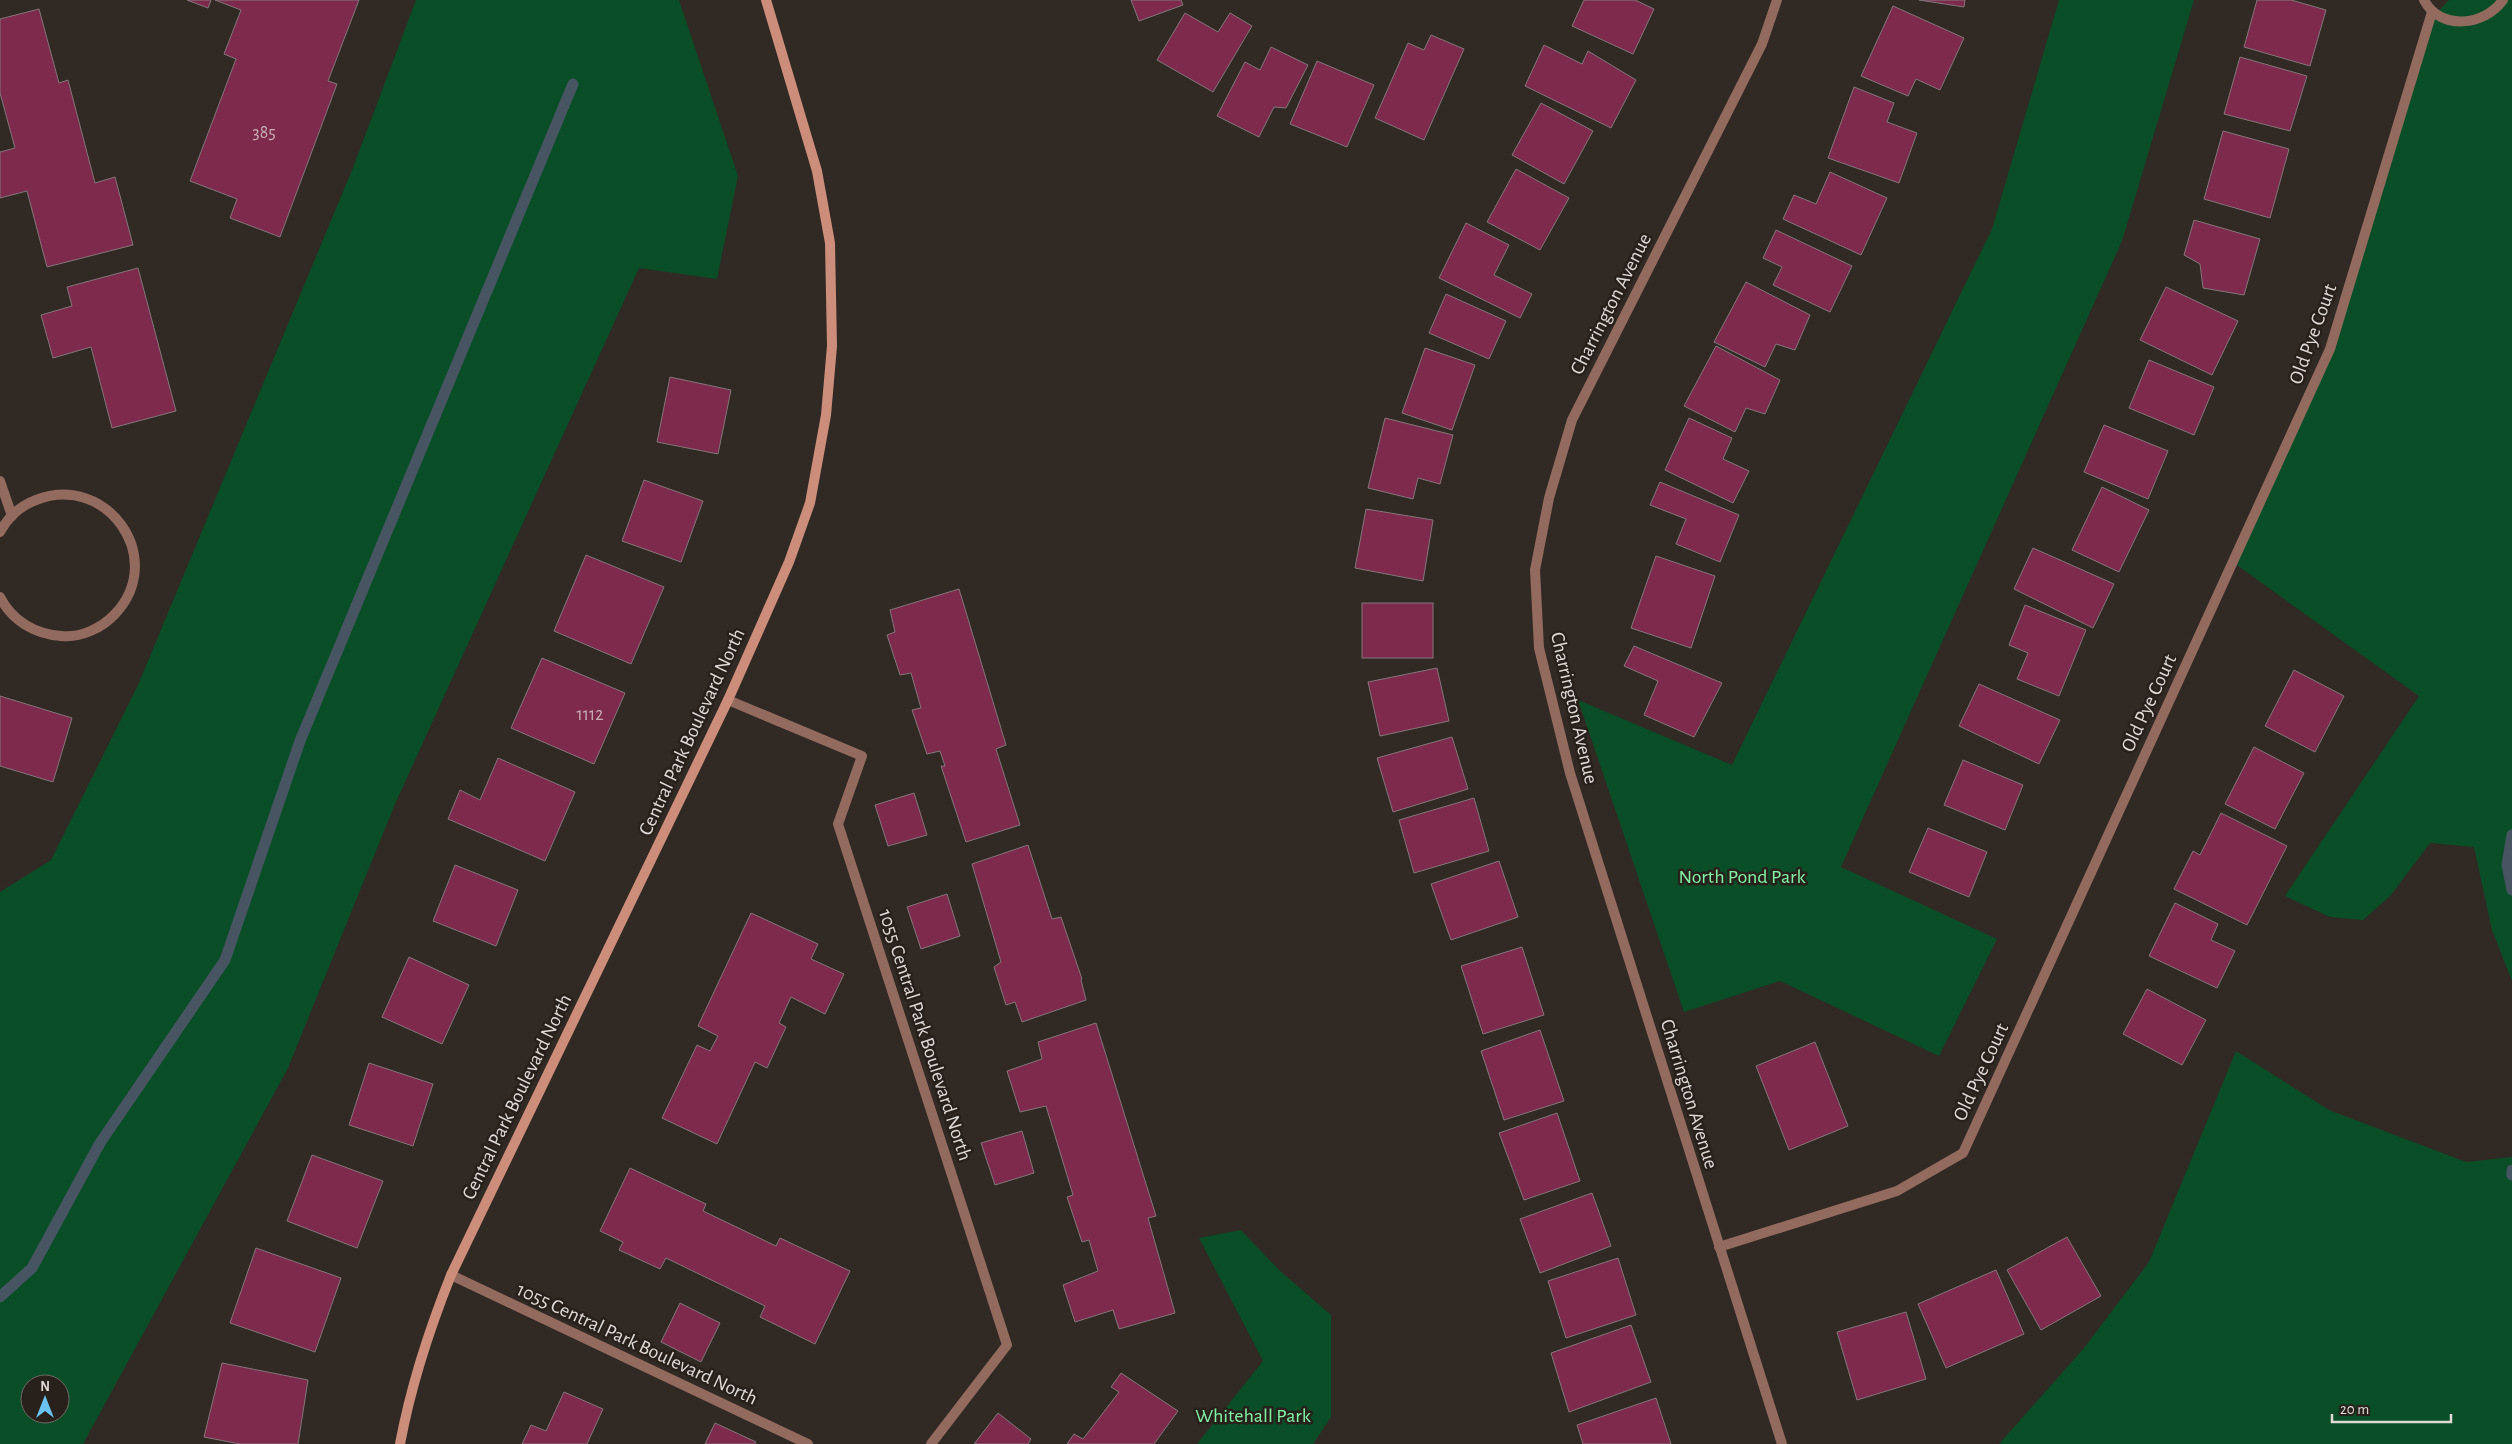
<svg xmlns="http://www.w3.org/2000/svg" width="2512" height="1444" viewBox="0 0 2512 1444" font-family="'Alegreya Sans',sans-serif">
<style>
.green{fill:#094e27;fill-rule:evenodd}
.lines{fill:none;stroke-linecap:round;stroke-linejoin:round}
.stream{stroke:#475461;stroke-width:11}
.building{fill:#7e2a4c;stroke:#82777a}
.lane{stroke:#926a5e;stroke-width:10}
.street{stroke:#926a5e;stroke-width:10}
.secondary{stroke:#cc8e7a;stroke-width:10}
.labels{text-anchor:middle;dominant-baseline:central;stroke-width:5;stroke-linejoin:round;paint-order:stroke}
.number-label{font-size:18px;fill:#c8aeb4}
.street-label{font-size:20px;fill:#e0dad7;stroke:#27201b}
.park-label{font-size:20px;fill:#81f3a5;stroke:#27201b}
</style>
<rect width="100%" height="100%" fill="#312924"/>
<g class="green">
<path d="M416,0H679L738,176L717,279L639,268L395,804L288,1068L83,1444H0V892L51,860L138,685L352,170ZM30,1384H60V1414H30Z"/>
<polygon points="2059,0 2194,0 2122,241 1841,867 1997,939 1939,1056 1780,981 1684,1012 1578,700 1732,765 1992,229"/>
<polygon points="2449,0 2512,0 2512,981 2492,930 2474,847 2430,843 2391,895 2363,920 2330,917 2285,896 2419,696 2234,563 2326,367 2432,18"/>
<polygon points="2236,1051 2329,1110 2466,1162 2512,1157 2512,1444 1999,1444 2084,1348 2149,1262"/>
<polygon points="1241,1230 1279,1270 1331,1315 1331,1417 1313,1444 1197,1444 1263,1361 1199,1238"/>
</g>
<g class="lines">
<g class="stream">
<polyline points="2512,835 2507,865 2512,890"/>
<polyline points="2512,1170 2512,1175"/>
<polyline points="0,1297 32,1268 100,1143 225,960 300,741 573,84"/>
</g>
</g>
<g class="building">
<polygon points="187,0 211,0 208,8"/>
<polygon points="215,0 359,0 328,81 337,84 280,237 230,218 237,199 190,181 236,59 224,54 241,10"/>
<polygon points="1131,0 1181,0 1183,5 1139,21"/>
<polygon points="1584,0 1635,0 1654,9 1633,54 1572,26"/>
<polygon points="1919,0 1965,0 1964,7"/>
<polygon points="2257,0 2291,0 2326,10 2310,66 2244,47"/>
<polygon points="1893,6 1964,38 1940,90 1916,79 1908,96 1861,76"/>
<polygon points="39,9 59,83 68,80 95,183 115,177 133,245 47,267 27,191 0,198 0,152 15,148 0,93 0,19"/>
<polygon points="1185,13 1218,32 1230,13 1252,26 1213,92 1157,60"/>
<polygon points="1431,35 1464,49 1424,140 1375,118 1408,43 1424,50"/>
<polygon points="1544,45 1582,64 1588,51 1636,80 1611,128 1525,86"/>
<polygon points="1271,47 1308,65 1286,108 1274,107 1259,137 1217,116 1245,62 1260,70"/>
<polygon points="2240,57 2307,76 2290,131 2224,114"/>
<polygon points="1317,61 1374,85 1347,147 1290,124"/>
<polygon points="1854,87 1894,103 1887,122 1917,133 1899,183 1828,158"/>
<polygon points="1541,103 1593,131 1564,184 1512,155"/>
<polygon points="2223,131 2289,149 2270,218 2204,199"/>
<polygon points="1516,169 1569,198 1540,250 1487,222"/>
<polygon points="1830,172 1887,198 1861,255 1783,219 1794,195 1816,204"/>
<polygon points="2194,220 2260,239 2244,295 2203,288 2200,264 2184,255"/>
<polygon points="1466,223 1509,245 1494,275 1532,294 1520,318 1439,278"/>
<polygon points="1776,230 1852,266 1830,312 1773,285 1782,267 1763,258"/>
<polygon points="138,268 176,411 112,428 91,347 53,358 41,315 72,306 67,287"/>
<polygon points="1746,282 1810,315 1795,350 1776,344 1765,367 1714,342"/>
<polygon points="2166,287 2238,321 2212,375 2140,340"/>
<polygon points="1446,294 1506,321 1489,359 1429,333"/>
<polygon points="1716,346 1780,380 1765,414 1746,408 1735,432 1684,406"/>
<polygon points="1425,348 1475,365 1452,430 1402,413"/>
<polygon points="2149,360 2214,387 2194,435 2129,408"/>
<polygon points="670,377 731,390 718,454 657,442"/>
<polygon points="1385,418 1453,435 1440,484 1418,478 1413,499 1368,488"/>
<polygon points="1689,418 1732,438 1723,459 1749,471 1733,503 1665,470"/>
<polygon points="2104,425 2168,451 2148,499 2084,472"/>
<polygon points="644,480 703,501 681,562 622,541"/>
<polygon points="1660,482 1739,515 1720,562 1676,544 1686,519 1650,505"/>
<polygon points="2102,487 2149,510 2119,572 2072,550"/>
<polygon points="1366,509 1433,520 1423,581 1355,568"/>
<polygon points="2033,548 2114,584 2093,628 2014,589"/>
<polygon points="586,555 664,587 631,664 554,631"/>
<polygon points="1656,556 1715,576 1691,648 1631,628"/>
<polygon points="959,589 1006,745 996,749 1020,825 966,842 941,766 945,766 940,751 927,754 912,710 921,708 911,673 900,675 887,635 895,632 890,610"/>
<rect x="1362" y="603" width="71" height="55"/>
<polygon points="2025,605 2086,630 2059,696 2017,679 2028,653 2009,645"/>
<polygon points="1634,646 1722,683 1694,737 1644,715 1658,681 1624,666"/>
<polygon points="542,658 625,693 594,764 511,728"/>
<polygon points="1437,668 1449,721 1380,736 1368,682"/>
<polygon points="2294,670 2344,696 2315,752 2265,726"/>
<polygon points="1979,684 2060,720 2039,764 1959,726"/>
<polygon points="0,696 72,718 53,782 0,766"/>
<polygon points="1452,737 1468,789 1393,812 1377,758"/>
<polygon points="2254,747 2304,773 2275,829 2225,804"/>
<polygon points="498,758 575,792 545,861 448,819 460,790 480,800"/>
<polygon points="1963,760 2023,785 2005,830 1944,805"/>
<polygon points="914,793 927,835 888,846 875,805"/>
<polygon points="1474,798 1489,851 1414,873 1399,820"/>
<polygon points="2221,813 2287,846 2247,925 2174,889 2193,851 2200,855"/>
<polygon points="1928,828 1987,852 1969,897 1909,872"/>
<polygon points="1028,845 1052,919 1061,917 1082,979 1081,980 1086,1000 1022,1022 1015,1002 1006,1005 994,967 1001,962 972,864"/>
<polygon points="1499,861 1518,917 1451,940 1431,884"/>
<polygon points="455,865 518,890 496,946 433,921"/>
<polygon points="947,894 960,936 921,949 907,907"/>
<polygon points="2175,903 2218,924 2211,940 2235,951 2217,988 2149,956"/>
<polygon points="751,913 818,944 811,959 844,974 825,1014 791,997 779,1023 786,1027 767,1068 755,1062 717,1144 662,1118 697,1045 710,1051 718,1036 698,1026"/>
<polygon points="1522,947 1544,1015 1483,1034 1461,966"/>
<polygon points="409,957 469,985 442,1044 382,1017"/>
<polygon points="2147,989 2206,1020 2182,1065 2123,1034"/>
<polygon points="1096,1023 1156,1216 1148,1218 1175,1313 1119,1329 1113,1310 1075,1322 1063,1285 1098,1271 1089,1240 1082,1242 1067,1197 1073,1195 1046,1106 1020,1112 1007,1071 1042,1059 1038,1042"/>
<polygon points="1540,1030 1564,1101 1504,1120 1481,1051"/>
<polygon points="1815,1042 1848,1126 1789,1150 1756,1066"/>
<polygon points="369,1063 433,1084 413,1146 349,1125"/>
<polygon points="1557,1113 1580,1181 1524,1200 1499,1133"/>
<polygon points="1022,1131 1034,1173 995,1185 981,1143"/>
<polygon points="312,1155 383,1181 357,1248 287,1221"/>
<polygon points="630,1168 706,1204 703,1211 776,1246 780,1238 850,1271 815,1344 760,1317 765,1306 666,1258 660,1269 619,1250 623,1242 600,1231"/>
<polygon points="1592,1193 1611,1246 1540,1273 1520,1219"/>
<polygon points="2067,1237 2101,1296 2041,1330 2007,1270"/>
<polygon points="256,1248 341,1278 315,1352 230,1323"/>
<polygon points="1618,1258 1636,1315 1566,1338 1548,1281"/>
<polygon points="1996,1270 2024,1334 1946,1368 1918,1304"/>
<polygon points="680,1303 720,1323 701,1362 661,1342"/>
<polygon points="1906,1312 1926,1379 1857,1400 1837,1332"/>
<polygon points="1631,1325 1651,1382 1569,1412 1551,1353"/>
<polygon points="222,1363 308,1380 298,1444 240,1444 204,1437"/>
<polygon points="1121,1373 1178,1411 1154,1444 1067,1444 1074,1434 1083,1439 1119,1392 1111,1387"/>
<polygon points="564,1392 603,1409 587,1444 522,1444 531,1425 546,1431"/>
<polygon points="1656,1398 1671,1444 1583,1444 1577,1425"/>
<polygon points="998,1413 1031,1439 1028,1444 974,1444"/>
<polygon points="715,1423 756,1442 755,1444 705,1444"/>
</g>
<g class="lines">
<g class="lane">
<polyline points="728,700 862,756 838,824 1007,1345 931,1444"/>
<polyline points="451,1275 808,1444"/>
</g>
<g class="street">
<polyline points="1777,0 1762,44 1572,420 1549,498 1535,570 1539,648 1570,773 1782,1444"/>
<path d="M2424,0C2440,31 2485,26 2503,0"/>
<polyline points="0,481 12,516"/>
<path d="M0,532C8,517 20,506 36,500C106,472 168,558 115,614C102,628 81,638 61,636C35,634 12,621 0,597"/>
<polyline points="1719,1247 1897,1191 1963,1153 2330,349 2432,12"/>
</g>
<path class="secondary" d="M400,1444C411,1385 429,1330 451,1275L728,700L789,562L810,503L826,415L832,346L830,243L817,171L766,0"/>
</g>
<g class="labels">
<g class="number-label">
<text x="264" y="133">385</text>
<text x="590" y="715">1112</text>
</g>
<g class="street-label">
<text transform="translate(1611 304) rotate(-63)">Charrington Avenue</text>
<text transform="translate(2313 334) rotate(-70)">Old Pye Court</text>
<text transform="translate(2149 703) rotate(-65)">Old Pye Court</text>
<text transform="translate(1574 708) rotate(77)">Charrington Avenue</text>
<text transform="translate(692 732) rotate(-65)">Central Park Boulevard North</text>
<text transform="translate(925 1035) rotate(72)">1055 Central Park Boulevard North</text>
<text transform="translate(1981 1072) rotate(-65)">Old Pye Court</text>
<text transform="translate(1689 1094) rotate(73)">Charrington Avenue</text>
<text transform="translate(517 1097) rotate(-64)">Central Park Boulevard North</text>
<text transform="translate(637 1344) rotate(25)">1055 Central Park Boulevard North</text>
</g>
<g class="park-label">
<text x="1742" y="877">North Pond Park</text>
<text x="1253" y="1416">Whitehall Park</text>
</g>
</g>
<g transform="translate(45 1399)"><circle r="24" fill="#27201b" stroke="#716a66"/>
<path d="M0-4L9 19L0 12L-9 19Z" fill="#6bc3f2"/>
<text y="-8" font-size="14" font-weight="bold" text-anchor="middle" fill="#e0dad7">N</text>
</g>
<path d="M2332 1414v8h119v-8" fill="none" stroke="#e0dad7" stroke-width="2.5"/>
<text x="2340" y="1414" font-size="15" fill="#e0dad7" stroke="#27201b" stroke-width="4" paint-order="stroke">20 m</text>
</svg>
